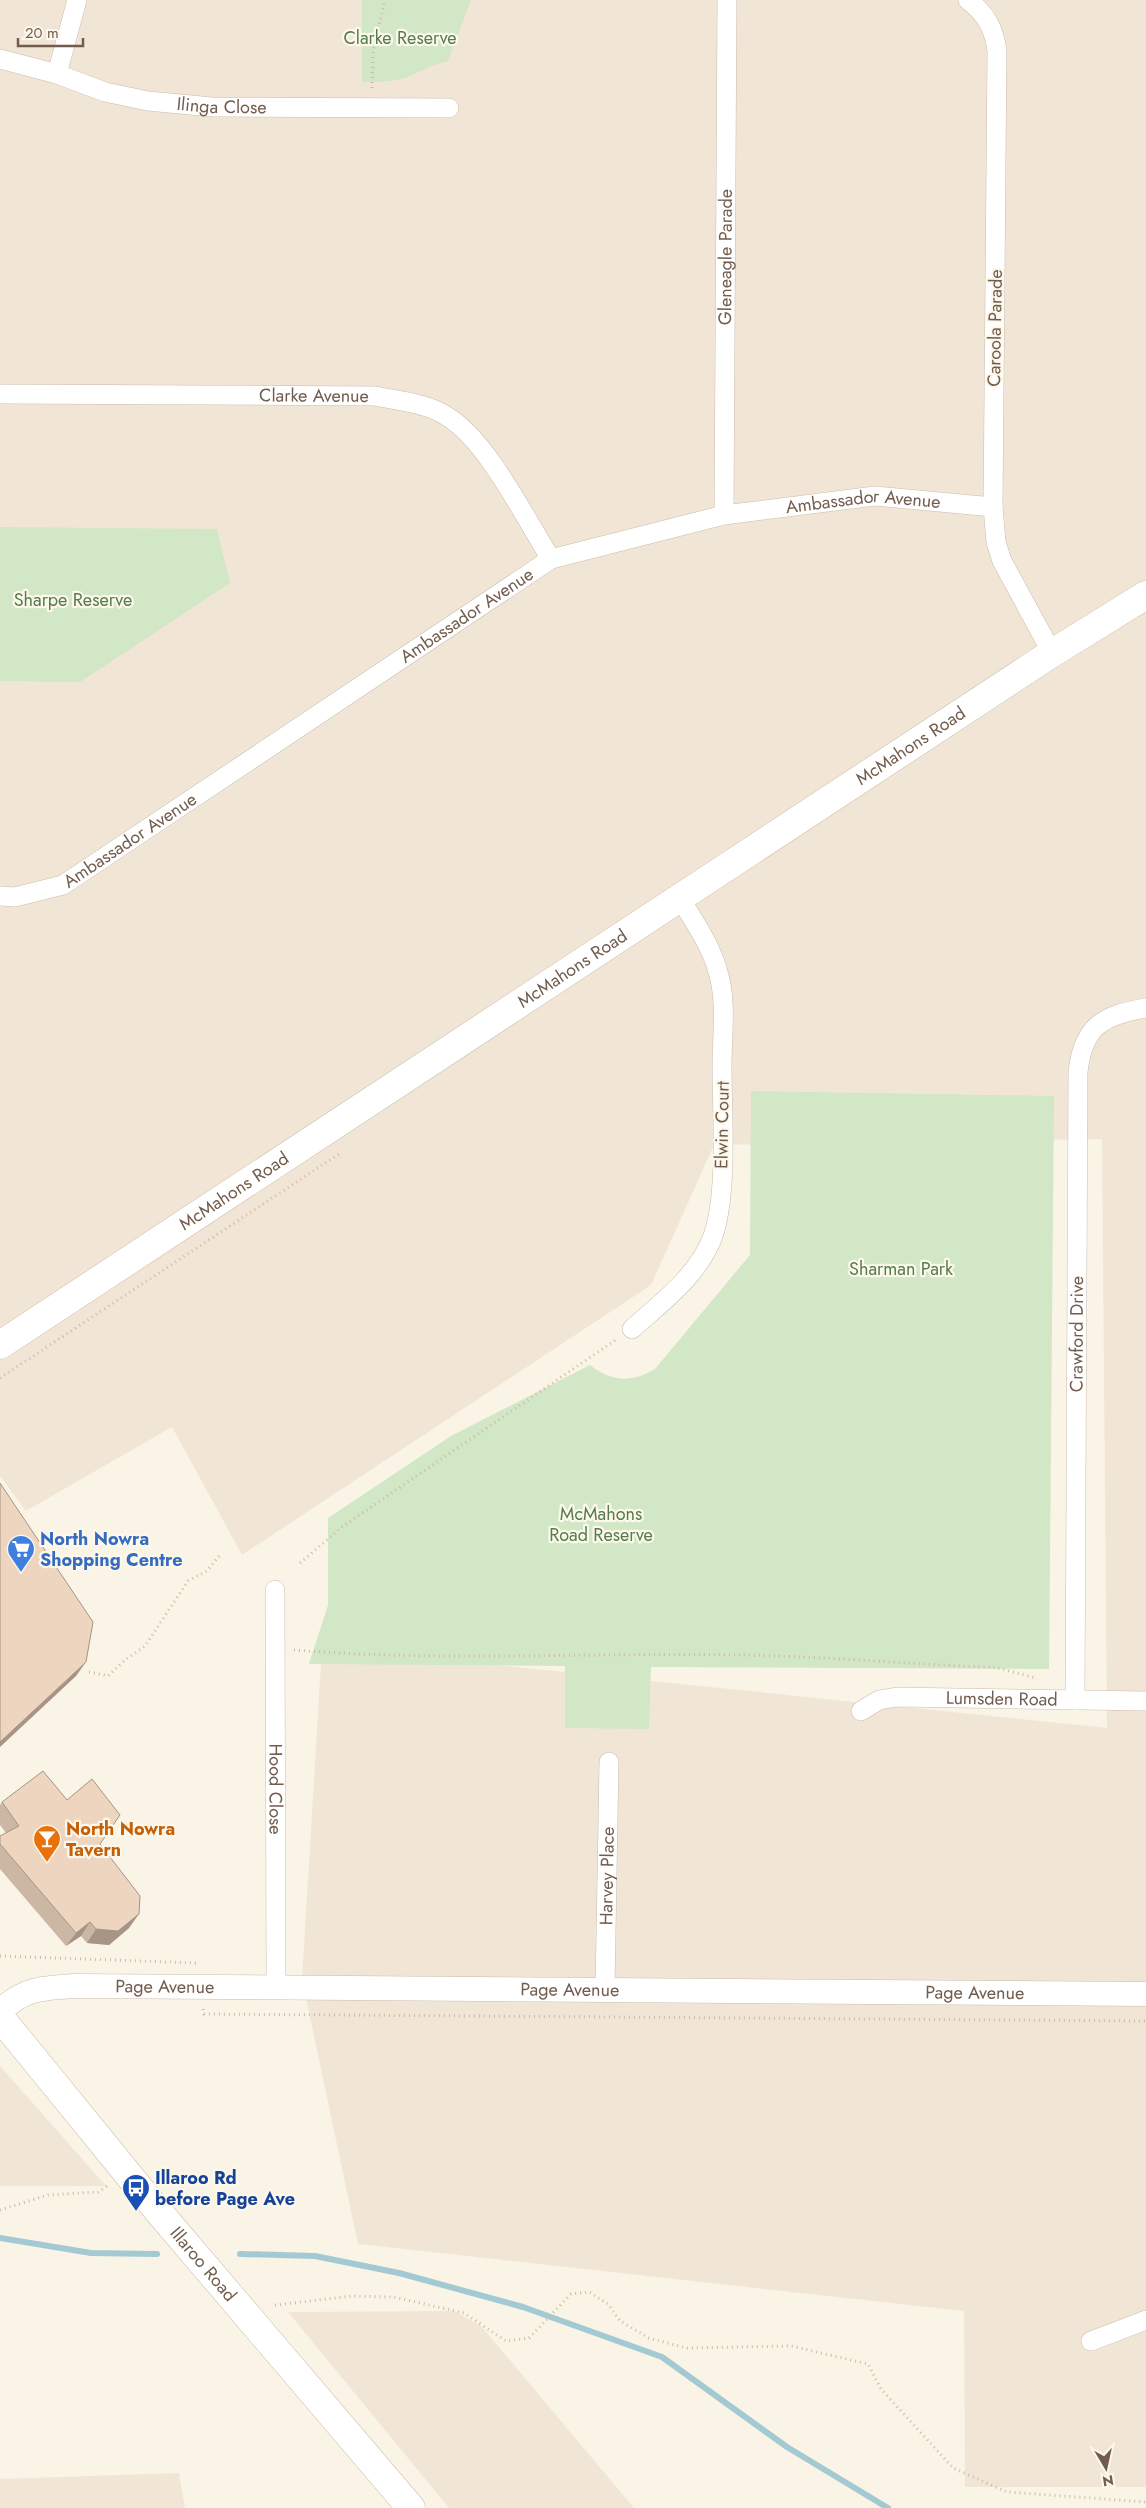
<svg xmlns="http://www.w3.org/2000/svg" width="1146" height="2508" viewBox="0 0 1146 2508" font-family="Jost,sans-serif">
<style>
.residential{fill:#f1e6d5}
.green{fill:#d1e7c6}
.lines{fill:none;stroke-linecap:round;stroke-linejoin:round}
.stream{stroke:#a3c9d3;stroke-width:6}
.minor-casing{stroke:#cbbcad;stroke-width:20}
.tertiary-casing{stroke:#cbbcad;stroke-width:25}
.secondary-casing{stroke:#cebdab;stroke-width:29}
.path{stroke:#d2b8a3;stroke-width:3;stroke-dasharray:1 4;stroke-linecap:butt}
.minor{stroke:#fff;stroke-width:19}
.tertiary{stroke:#fff;stroke-width:24}
.secondary{stroke:#fff;stroke-width:28}
.wall{fill:#ccb7a5}
.shaded-wall{fill:#a69586}
.building{fill:#edd5c0;stroke:#a69586}
.labels{text-anchor:middle;dominant-baseline:central;stroke-width:4.5;stroke-linejoin:round;paint-order:stroke}
.park-label{font-size:18px;fill:#557c49;stroke:#fdf8ec}
.street-label{font-size:18px;fill:#715c4d;stroke:#fdf8ec}
.shop-label{font-size:18px;font-weight:bold;fill:#366cbe;stroke:#fdf8ec;text-anchor:start}
.food-label{font-size:18px;font-weight:bold;fill:#c56008;stroke:#fdf8ec;text-anchor:start}
.transit-label{font-size:18px;font-weight:bold;fill:#164399;stroke:#fdf8ec;text-anchor:start}
</style>
<rect width="100%" height="100%" fill="#faf4e6"/>
<g class="residential">
<polygon points="0,0 1146,0 1146,2487 965,2487 964,2311 358,2244 302,1979 322,1647 1107,1728 1102,1139 714,1145 651,1285 242,1555 172,1427 26,1511 0,1476"/>
<polygon points="0,2066 106,2186 0,2186"/>
<polygon points="454,2311 481,2326 634,2508 449,2508 288,2312"/>
<polygon points="179,2473 185,2508 0,2508 0,2479"/>
</g>
<g class="green">
<path d="M362,0H471L448,61C432,64 420,72 405,78C391,82 376,82 362,82Z"/>
<polygon points="0,527 217,529 230,583 80,682 0,681"/>
<path d="M751,1091L1054,1096L1049,1669L651,1667L649,1729L565,1728V1666L309,1664L328,1605V1518L451,1436L590,1365C611,1382 632,1383 655,1369L750,1255Z"/>
</g>
<g class="lines">
<g class="stream">
<polyline points="0,2238 91,2253 157,2254"/>
<polyline points="240,2254 315,2256 399,2273 523,2307 662,2357 787,2447 888,2508"/>
</g>
<defs>
<g id="minor">
<path d="M968,0C986,14 994,28 997,51L993,507L996,542L1002,561L1052,653"/>
<path id="s1" d="M0,59L57,74L105,92L148,101L212,107L449,108"/>
<polyline points="57,74 77,0"/>
<path id="s2" d="M0,394L375,396C398,401 428,403 448,417C488,442 525,518 551,559"/>
<path id="s3" d="M724,515L727,0"/>
<path id="s4" d="M0,896L15,897L63,885L551,559L724,515L875,496L993,507"/>
<path d="M632,1329C662,1302 699,1275 713,1236C728,1193 722,1113 722,1066C722,1035 727,1001 718,972C711,945 694,922 680,898"/>
<path id="s5" d="M275,1590L276,1988"/>
<path id="s6" d="M1075,1700L1078,1072C1083,1026 1103,1015 1146,1008"/>
<path id="s7" d="M861,1711L879,1700L897,1697L1146,1701"/>
<path id="s8" d="M605,1990L609,1762"/>
<polyline points="1091,2341 1146,2320"/>
</g>
<g id="tertiary">
<path id="s9" d="M0,2011C25,1988 43,1988 75,1986L1146,1994"/>
</g>
<g id="secondary">
<path id="s10" d="M0,1345L1046,657L1146,595"/>
<path id="s11" d="M0,2017L158,2211L411,2508"/>
</g>
</defs>
<use href="#minor" class="minor-casing"/>
<use href="#tertiary" class="tertiary-casing"/>
<use href="#secondary" class="secondary-casing"/>
<g class="path">
<polyline points="372,88 373,52 385,0"/>
<polyline points="0,1378 342,1152"/>
<polyline points="300,1563 342,1527 617,1339"/>
<path d="M294,1650C444,1662 595,1652 745,1655C829,1657 914,1664 998,1668L1036,1678"/>
<polyline points="89,1672 108,1676 125,1660 145,1646 188,1581 207,1571 220,1555"/>
<polyline points="0,1956 196,1963"/>
<polyline points="203,2009 204,2014 1146,2021"/>
<polyline points="0,2210 48,2195 98,2192 107,2186"/>
<polyline points="275,2305 353,2296 394,2297 464,2313 506,2341 529,2338 571,2294 589,2292 608,2304 620,2321 649,2338 686,2348 791,2346 868,2364 881,2389 953,2468 1007,2492 1146,2502"/>
</g>
<use href="#minor" class="minor"/>
<use href="#tertiary" class="tertiary"/>
<use href="#secondary" class="secondary"/>
</g>
<polygon class="wall" points="2,1802 100,1844 129,1928 109,1945 87,1943 81,1936 66,1946 0,1869 0,1836 6,1833 0,1825 0,1805"/>
<g class="shaded-wall">
<polygon points="86,1662 76,1676 0,1747 0,1742"/>
<polygon points="139,1914 129,1928 109,1945 87,1943 96,1929"/>
<polygon points="90,1922 81,1936 66,1946 76,1933"/>
</g>
<g class="building">
<polygon points="0,1483 93,1622 86,1662 0,1742"/>
<polygon points="43,1771 67,1800 92,1779 120,1815 100,1844 140,1896 139,1914 118,1931 96,1929 90,1922 76,1933 0,1844 0,1836 19,1826 2,1802"/>
</g>
<defs>
<symbol id="supermarket-pin" viewBox="-11 -11 22 30"><path d="M0 17L-7.5 6A9.5 9.5 0 1 1 7.5 6Z" fill="#3f7fe0" stroke="#fdf8ec"/><path d="M-6-5.5h2.5l.6 2H6L4.5 2H-2.5L-4.4-4H-6ZM-1.5 3.2a1.3 1.3 0 1 0 .1 0ZM3 3.2a1.3 1.3 0 1 0 .1 0Z" fill="#fff"/></symbol>
<symbol id="bar-pin" viewBox="-11 -11 22 30"><path d="M0 17L-7.5 6A9.5 9.5 0 1 1 7.5 6Z" fill="#e8710a" stroke="#fdf8ec"/><path d="M-6-5H6L.8 .8V4.5H3.5V6h-7V4.5H-.8V.8Z" fill="#fff"/></symbol>
<symbol id="bus-pin" viewBox="-11 -11 22 30"><path d="M0 17L-7.5 6A9.5 9.5 0 1 1 7.5 6Z" fill="#1a4fb4" stroke="#fdf8ec"/><path d="M-5-6H5V4H4V6H2V4H-2V6H-4V4H-5ZM-3.5-4V0h7V-4ZM-3.5 1.2v1.5H-2V1.2ZM2 1.2v1.5H3.5V1.2Z" fill="#fff"/></symbol>
</defs>
<g fill-rule="evenodd">
<use href="#supermarket-pin" x="5" y="1533" width="32" height="43"/>
<use href="#bar-pin" x="31" y="1823" width="32" height="43"/>
<use href="#bus-pin" x="120" y="2172" width="32" height="43"/>
</g>
<g class="labels">
<g class="park-label">
<text x="400" y="38">Clarke Reserve</text>
<text x="73" y="600">Sharpe Reserve</text>
<text x="901" y="1269">Sharman Park</text>
<text x="601" y="1514">McMahons<tspan x="601" dy="21">Road Reserve</tspan></text>
</g>
<g class="street-label">
<text stroke="none"><textPath href="#s1" startOffset="228">Ilinga Close</textPath></text>
<text stroke="none"><textPath href="#s3" startOffset="258">Gleneagle Parade</textPath></text>
<text transform="translate(995 328) rotate(-89)">Caroola Parade</text>
<text stroke="none"><textPath href="#s2" startOffset="314">Clarke Avenue</textPath></text>
<text stroke="none"><textPath href="#s4" startOffset="970">Ambassador Avenue</textPath></text>
<text stroke="none"><textPath href="#s4" startOffset="550">Ambassador Avenue</textPath></text>
<text stroke="none"><textPath href="#s10" startOffset="1090">McMahons Road</textPath></text>
<text stroke="none"><textPath href="#s4" startOffset="145">Ambassador Avenue</textPath></text>
<text stroke="none"><textPath href="#s10" startOffset="685">McMahons Road</textPath></text>
<text transform="translate(722 1125) rotate(-89)">Elwin Court</text>
<text stroke="none"><textPath href="#s10" startOffset="280">McMahons Road</textPath></text>
<text stroke="none"><textPath href="#s6" startOffset="366">Crawford Drive</textPath></text>
<text stroke="none"><textPath href="#s7" startOffset="144">Lumsden Road</textPath></text>
<text stroke="none"><textPath href="#s5" startOffset="199">Hood Close</textPath></text>
<text stroke="none"><textPath href="#s8" startOffset="114">Harvey Place</textPath></text>
<text stroke="none"><textPath href="#s9" startOffset="171">Page Avenue</textPath></text>
<text stroke="none"><textPath href="#s9" startOffset="576">Page Avenue</textPath></text>
<text stroke="none"><textPath href="#s9" startOffset="981">Page Avenue</textPath></text>
<text stroke="none"><textPath href="#s11" startOffset="320">Illaroo Road</textPath></text>
</g>
<g class="shop-label">
<text x="40" y="1539">North Nowra<tspan x="40" dy="21">Shopping Centre</tspan></text>
</g>
<g class="food-label">
<text x="66" y="1829">North Nowra<tspan x="66" dy="21">Tavern</tspan></text>
</g>
<g class="transit-label">
<text x="155" y="2178">Illaroo Rd<tspan x="155" dy="21">before Page Ave</tspan></text>
</g>
</g>
<g transform="translate(1106 2468) rotate(171)" stroke="#fdf8ec" stroke-width="4" paint-order="stroke">
<path d="M0-4L9 19L0 12L-9 19Z" fill="#715c4d"/>
<text y="-8" font-size="14" font-weight="bold" text-anchor="middle" fill="#715c4d">N</text>
</g>
<path d="M18 38v8h65v-8" fill="none" stroke="#715c4d" stroke-width="2.5"/>
<text x="25" y="38" font-size="15" fill="#715c4d" stroke="#fdf8ec" stroke-width="4" paint-order="stroke">20 m</text>
</svg>
